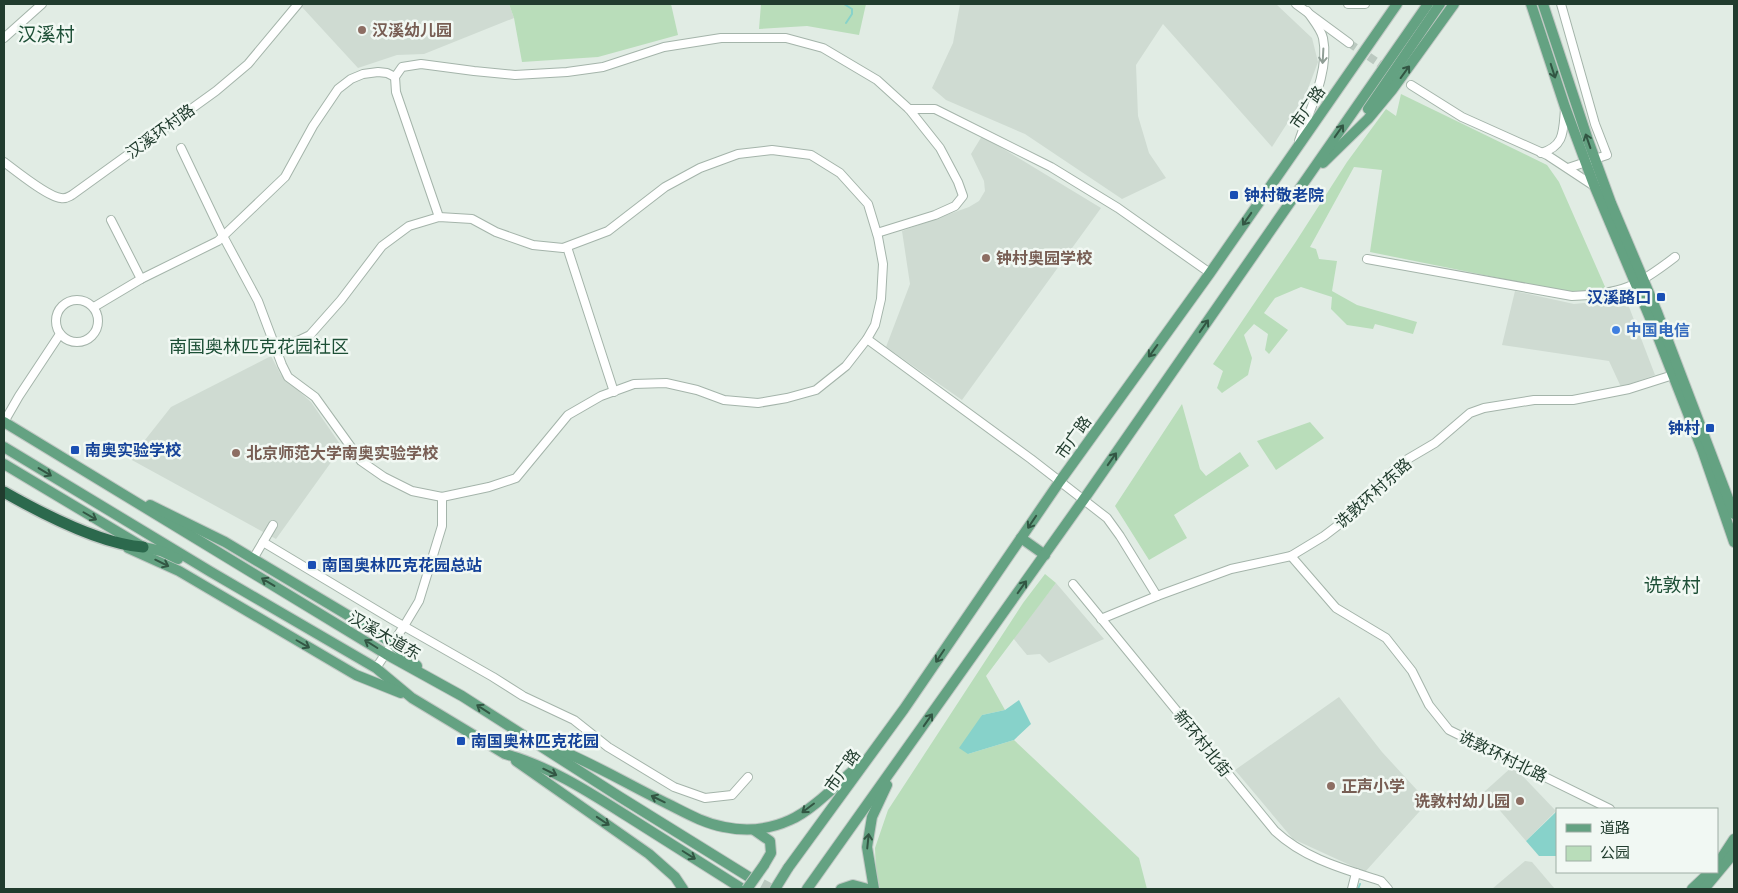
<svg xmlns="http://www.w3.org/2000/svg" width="1738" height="893" viewBox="0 0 1738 893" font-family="Manrope,'Noto Sans SC',sans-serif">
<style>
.built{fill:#cfdbd2}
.green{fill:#b9ddba}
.water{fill:#87d2ca}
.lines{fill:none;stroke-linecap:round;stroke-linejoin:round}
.stream{stroke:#87d2ca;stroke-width:2}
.minor-tunnel{stroke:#bbc9c0;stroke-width:8;stroke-dasharray:8 4;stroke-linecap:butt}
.major-tunnel{stroke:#bbc9c0;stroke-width:10;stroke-dasharray:10 5;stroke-linecap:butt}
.minor-casing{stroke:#a4b4aa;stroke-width:10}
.major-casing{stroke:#c1c8c4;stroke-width:12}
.highway-casing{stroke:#c1c8c4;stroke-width:14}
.minor{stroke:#fff;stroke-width:8}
.major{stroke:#64a282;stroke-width:10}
.highway{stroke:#2c694d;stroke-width:11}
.major-bridge-casing{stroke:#c1c8c4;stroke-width:12;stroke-linecap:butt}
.major-bridge{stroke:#64a282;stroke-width:10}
.oneway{stroke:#909e96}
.oneway2{stroke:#325643}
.education-dot{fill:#8d6e63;stroke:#f1f8f3;stroke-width:2}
.transit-dot{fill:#1a4fb4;stroke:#f1f8f3;stroke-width:2}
.shop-dot{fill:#3f7fe0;stroke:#f1f8f3;stroke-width:2}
.labels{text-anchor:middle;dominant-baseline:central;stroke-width:5;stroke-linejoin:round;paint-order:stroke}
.education-label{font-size:16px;font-weight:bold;fill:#785e54;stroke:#f1f8f3;text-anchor:start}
.street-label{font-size:16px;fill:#213c2e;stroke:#f1f8f3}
.transit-label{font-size:16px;font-weight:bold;fill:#164399;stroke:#f1f8f3;text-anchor:start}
.shop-label{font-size:16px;font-weight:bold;fill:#366cbe;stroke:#f1f8f3;text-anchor:start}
.neighbourhood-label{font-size:18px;fill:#1d4f36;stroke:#f1f8f3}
.quarter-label{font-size:19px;fill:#1d4f36;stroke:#f1f8f3}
</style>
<rect width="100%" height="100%" fill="#e1ece4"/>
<g class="built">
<polygon points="303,4 509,4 514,18 424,54 397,55 358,68 301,6"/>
<polygon points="960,4 1276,4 1312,38 1318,62 1306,94 1272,147 1163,24 1136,65 1138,116 1149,153 1166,178 1122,199 1025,134 946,100 932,88 953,43"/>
<polygon points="982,136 1101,208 962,400 886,347 910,284 902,231 969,207 979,201 985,191 984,181 971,154"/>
<polygon points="1515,291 1574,304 1626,299 1655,375 1621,387 1609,361 1502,345"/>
<polygon points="271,356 281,375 311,402 342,447 276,539 130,459 171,407"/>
<polygon points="1056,583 1104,639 1049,663 1040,654 1027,655 1013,638"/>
<polygon points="1339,697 1382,752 1428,802 1365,872 1293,839 1235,770"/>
<polygon points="1513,766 1556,811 1526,841 1484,792"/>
<polygon points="1525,861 1532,862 1555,889 1492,889"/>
</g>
<g class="green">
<polygon points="509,4 671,4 678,35 598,57 522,62 514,18"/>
<polygon points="761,4 866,4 859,35 807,26 759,29"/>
<polygon points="1401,94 1547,165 1559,182 1606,289 1573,293 1370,252 1382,170 1354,167 1310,247 1316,249 1319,259 1337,261 1332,291 1357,305 1417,322 1413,334 1375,324 1373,329 1347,325 1331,309 1332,297 1301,287 1275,298 1264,313 1288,330 1269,354 1265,350 1268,334 1254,324 1244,335 1252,358 1248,375 1222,393 1217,388 1223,371 1213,364 1295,243 1347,162 1386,109 1396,116"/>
<polygon points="1182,404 1200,469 1206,476 1240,452 1249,466 1174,515 1187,538 1149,560 1115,506"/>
<polygon points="1310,422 1324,438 1276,470 1257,441"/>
<polygon points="1045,574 1056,583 986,676 1005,710 982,715 968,754 1014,740 1139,858 1147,889 880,889 876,872 875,848 888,810 1023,603"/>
</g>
<g class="water">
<polygon points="1019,700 1031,724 1014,740 968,754 959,748 982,715 1005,710"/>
<polygon points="1557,811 1557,856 1539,856 1526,841"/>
</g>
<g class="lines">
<g class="stream">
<polyline points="844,4 852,9 852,14 846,23"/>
<polyline points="1358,889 1360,884"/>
</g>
<polyline class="minor-tunnel" points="1349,43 1411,85"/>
<polyline class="major-tunnel" points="749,877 772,889"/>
<defs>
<g id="minor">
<polyline points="1296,4 1349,43"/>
<polyline points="1348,4 1365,4"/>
<polyline points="1561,4 1595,124 1607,155 1568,168"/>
<polyline points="4,38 42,4"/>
<polyline points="1411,85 1462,117 1547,155 1594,186"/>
<polyline points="909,109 935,109 1051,167 1118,208 1210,273"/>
<path d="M1299,141C1309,111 1330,71 1323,38C1321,29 1313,20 1307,11"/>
<polyline points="181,148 223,236 258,301 282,365 288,377 315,397 361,461 384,477 412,491 442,497 489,487 516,478 568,415 601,396 634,384 666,383 697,390 724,400 758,403 787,398 816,390 846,366 867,339 875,325 881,299 883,264 878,237 868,204 840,173 811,155 772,150 738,154 700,168 665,187 608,231 563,248 533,245 496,232 472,219 439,217 409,226 382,246 341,300 310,335 291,344 276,348"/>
<path d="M1541,153C1565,146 1563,131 1565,109"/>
<path d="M4,162C16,171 48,197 61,198C66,199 68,197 72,195L216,91L248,64L298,4"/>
<polyline points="439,217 396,92 395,77 402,67 421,64 474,71 515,75 567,72 603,67 664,47 721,38 786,38 823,48 877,80 909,109 940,148 958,182 963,196 955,206 935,215 877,233"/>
<polyline points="111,220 141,279"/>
<polyline points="567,247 614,392"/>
<path d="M1367,259L1572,296C1622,294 1636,287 1675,257"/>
<circle cx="77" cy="321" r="21"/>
<polyline points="94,307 141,279 218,241 285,177 313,126 338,89 351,79 363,74 378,72 387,73 395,77"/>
<polyline points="867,339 1031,459 1107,518 1120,536 1157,596"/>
<polyline points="4,422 19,396 60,334"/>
<polyline points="263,542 393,620 493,677 523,696 574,720 608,747 674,787 705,798 732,795 748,777"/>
<polyline points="1291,556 1336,608 1386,638 1412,671 1429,705 1449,730 1610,809"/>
<polyline points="253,559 273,525"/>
<path d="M1073,584L1275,831C1305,859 1344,869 1381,881L1388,889"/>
<polyline points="1101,619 1157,596 1231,569 1291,556 1324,536 1349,517 1401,463 1435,443 1470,413 1484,408 1534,400 1573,400 1629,389 1673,375"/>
<polyline points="376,668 404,626 419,601 442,526 442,497"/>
<polyline points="1352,889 1356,873"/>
</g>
<g id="major">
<polyline points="1531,4 1565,107 1594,185 1658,337 1703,452 1734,542"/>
<polyline points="1543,4 1588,140 1611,203 1657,312 1734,514"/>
<polyline points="1368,109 1440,4"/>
<polyline points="1323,163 1368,119 1392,90 1454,4"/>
<polyline points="4,422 386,654 462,696 620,797 749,877"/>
<path d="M4,447L211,572L376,668L412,698L505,754C549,766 589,792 627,816C665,840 703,864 741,888"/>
<polyline points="4,464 143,547 161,551 178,559"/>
<polyline points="150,505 225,542 371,629 392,643 417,666"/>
<polyline points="1021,538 1045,555"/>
<polyline points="128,548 179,571 356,675 401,693"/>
<path d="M545,744C588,760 627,784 668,804C686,813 703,823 724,827C747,832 768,830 790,820C813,810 839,782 858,766"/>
<polyline points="516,761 649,854 675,877 683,889"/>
<polyline points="754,830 770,841 771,853 764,865"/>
<polyline points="1717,865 1734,839"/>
<polyline points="788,868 904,709 1060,481 1210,273 1397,4"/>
<polyline points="807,889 1084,499 1428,4"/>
<polyline points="841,889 853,885 868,889"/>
<polyline points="874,889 867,847 872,817 887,785"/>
<polyline points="1692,889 1710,872"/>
<polyline points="1704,889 1734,853"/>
</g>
<path id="highway" d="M4,492C41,513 100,544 143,547"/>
</defs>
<use href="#minor" class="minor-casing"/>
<use href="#major" class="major-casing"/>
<use href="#highway" class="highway-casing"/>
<use href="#minor" class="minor"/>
<use href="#major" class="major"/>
<use href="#highway" class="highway"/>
<defs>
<g id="major-bridge">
<polyline points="747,889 764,865"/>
<polyline points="775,889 788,868"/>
</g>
</defs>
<use href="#major-bridge" class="major-bridge-casing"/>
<use href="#major-bridge" class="major-bridge"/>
</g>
<defs><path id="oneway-shaft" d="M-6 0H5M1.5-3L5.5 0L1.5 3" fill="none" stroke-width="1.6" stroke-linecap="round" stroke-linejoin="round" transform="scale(1.25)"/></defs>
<use class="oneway" href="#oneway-shaft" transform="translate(1323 56) rotate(93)"/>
<g class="oneway2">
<use href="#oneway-shaft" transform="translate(1553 71) rotate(72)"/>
<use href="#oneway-shaft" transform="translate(1405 72) rotate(-54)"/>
<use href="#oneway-shaft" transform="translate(1339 131) rotate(-55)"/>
<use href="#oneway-shaft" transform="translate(1588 141) rotate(-109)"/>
<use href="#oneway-shaft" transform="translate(1247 219) rotate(125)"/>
<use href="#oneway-shaft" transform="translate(1204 326) rotate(-55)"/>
<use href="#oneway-shaft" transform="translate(1153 351) rotate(126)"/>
<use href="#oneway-shaft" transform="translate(1112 459) rotate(-55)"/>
<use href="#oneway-shaft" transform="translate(45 472) rotate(31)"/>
<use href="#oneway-shaft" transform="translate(90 516) rotate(30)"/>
<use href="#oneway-shaft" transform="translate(1032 522) rotate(124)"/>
<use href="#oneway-shaft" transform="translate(162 563) rotate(26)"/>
<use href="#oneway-shaft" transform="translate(268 582) rotate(-149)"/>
<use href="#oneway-shaft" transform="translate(1022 587) rotate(-55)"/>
<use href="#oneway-shaft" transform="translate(303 644) rotate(30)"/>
<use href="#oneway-shaft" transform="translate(371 644) rotate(-148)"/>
<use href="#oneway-shaft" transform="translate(940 656) rotate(124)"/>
<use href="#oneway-shaft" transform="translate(483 709) rotate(-147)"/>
<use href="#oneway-shaft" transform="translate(928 720) rotate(-55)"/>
<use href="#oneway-shaft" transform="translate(550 772) rotate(26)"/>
<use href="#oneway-shaft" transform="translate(658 799) rotate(-154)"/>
<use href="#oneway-shaft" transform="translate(808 808) rotate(143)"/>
<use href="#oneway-shaft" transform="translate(603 821) rotate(34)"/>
<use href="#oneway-shaft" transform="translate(868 841) rotate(-84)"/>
<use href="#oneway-shaft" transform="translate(689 855) rotate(32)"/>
</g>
<g class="education-dot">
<circle cx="362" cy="30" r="5"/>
<circle cx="986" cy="258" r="5"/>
<circle cx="236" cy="453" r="5"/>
<circle cx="1331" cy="786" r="5"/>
<circle cx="1520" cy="801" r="5"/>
</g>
<g class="transit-dot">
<rect x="1229" y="190" width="10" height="10" rx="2.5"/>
<rect x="1656" y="292" width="10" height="10" rx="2.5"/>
<rect x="1705" y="423" width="10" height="10" rx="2.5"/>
<rect x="70" y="445" width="10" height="10" rx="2.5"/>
<rect x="307" y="560" width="10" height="10" rx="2.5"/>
<rect x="456" y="736" width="10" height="10" rx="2.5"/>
</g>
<circle class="shop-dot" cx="1616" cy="330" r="5"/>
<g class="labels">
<g class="education-label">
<text x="372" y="30">汉溪幼儿园</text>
<text x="996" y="258">钟村奥园学校</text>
<text x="246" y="453">北京师范大学南奥实验学校</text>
<text x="1341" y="786">正声小学</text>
<text x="1510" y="801" text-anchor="end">诜敦村幼儿园</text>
</g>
<g class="street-label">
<text transform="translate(1307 107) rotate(-55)">市广路</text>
<text transform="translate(160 131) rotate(-36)">汉溪环村路</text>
<text transform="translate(1073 437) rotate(-54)">市广路</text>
<text transform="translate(1373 493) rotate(-42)">诜敦环村东路</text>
<text transform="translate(385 635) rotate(30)">汉溪大道东</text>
<text transform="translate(1203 743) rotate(51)">新环村北街</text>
<text transform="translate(1503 756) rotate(26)">诜敦环村北路</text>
<text transform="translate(842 770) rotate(-54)">市广路</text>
</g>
<g class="transit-label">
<text x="1244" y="195">钟村敬老院</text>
<text x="1651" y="297" text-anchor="end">汉溪路口</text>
<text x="1700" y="428" text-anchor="end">钟村</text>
<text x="85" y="450">南奥实验学校</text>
<text x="322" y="565">南国奥林匹克花园总站</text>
<text x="471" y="741">南国奥林匹克花园</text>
</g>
<g class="shop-label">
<text x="1626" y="330">中国电信</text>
</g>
<g class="neighbourhood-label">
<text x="259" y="346">南国奥林匹克花园社区</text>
</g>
<g class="quarter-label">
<text x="46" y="34">汉溪村</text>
<text x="1672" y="585">诜敦村</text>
</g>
</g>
<rect width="1738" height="893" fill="none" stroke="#213c2e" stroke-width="10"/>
<rect x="1556" y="808" width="162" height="65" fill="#f1f8f3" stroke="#9eada4"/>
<rect x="1566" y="824" width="25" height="8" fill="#64a282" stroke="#9eada4"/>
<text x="1600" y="833" font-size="15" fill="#213c2e">道路</text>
<rect x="1566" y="846" width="25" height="15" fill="#b9ddba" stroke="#9eada4"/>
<text x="1600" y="858" font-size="15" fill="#213c2e">公园</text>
</svg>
